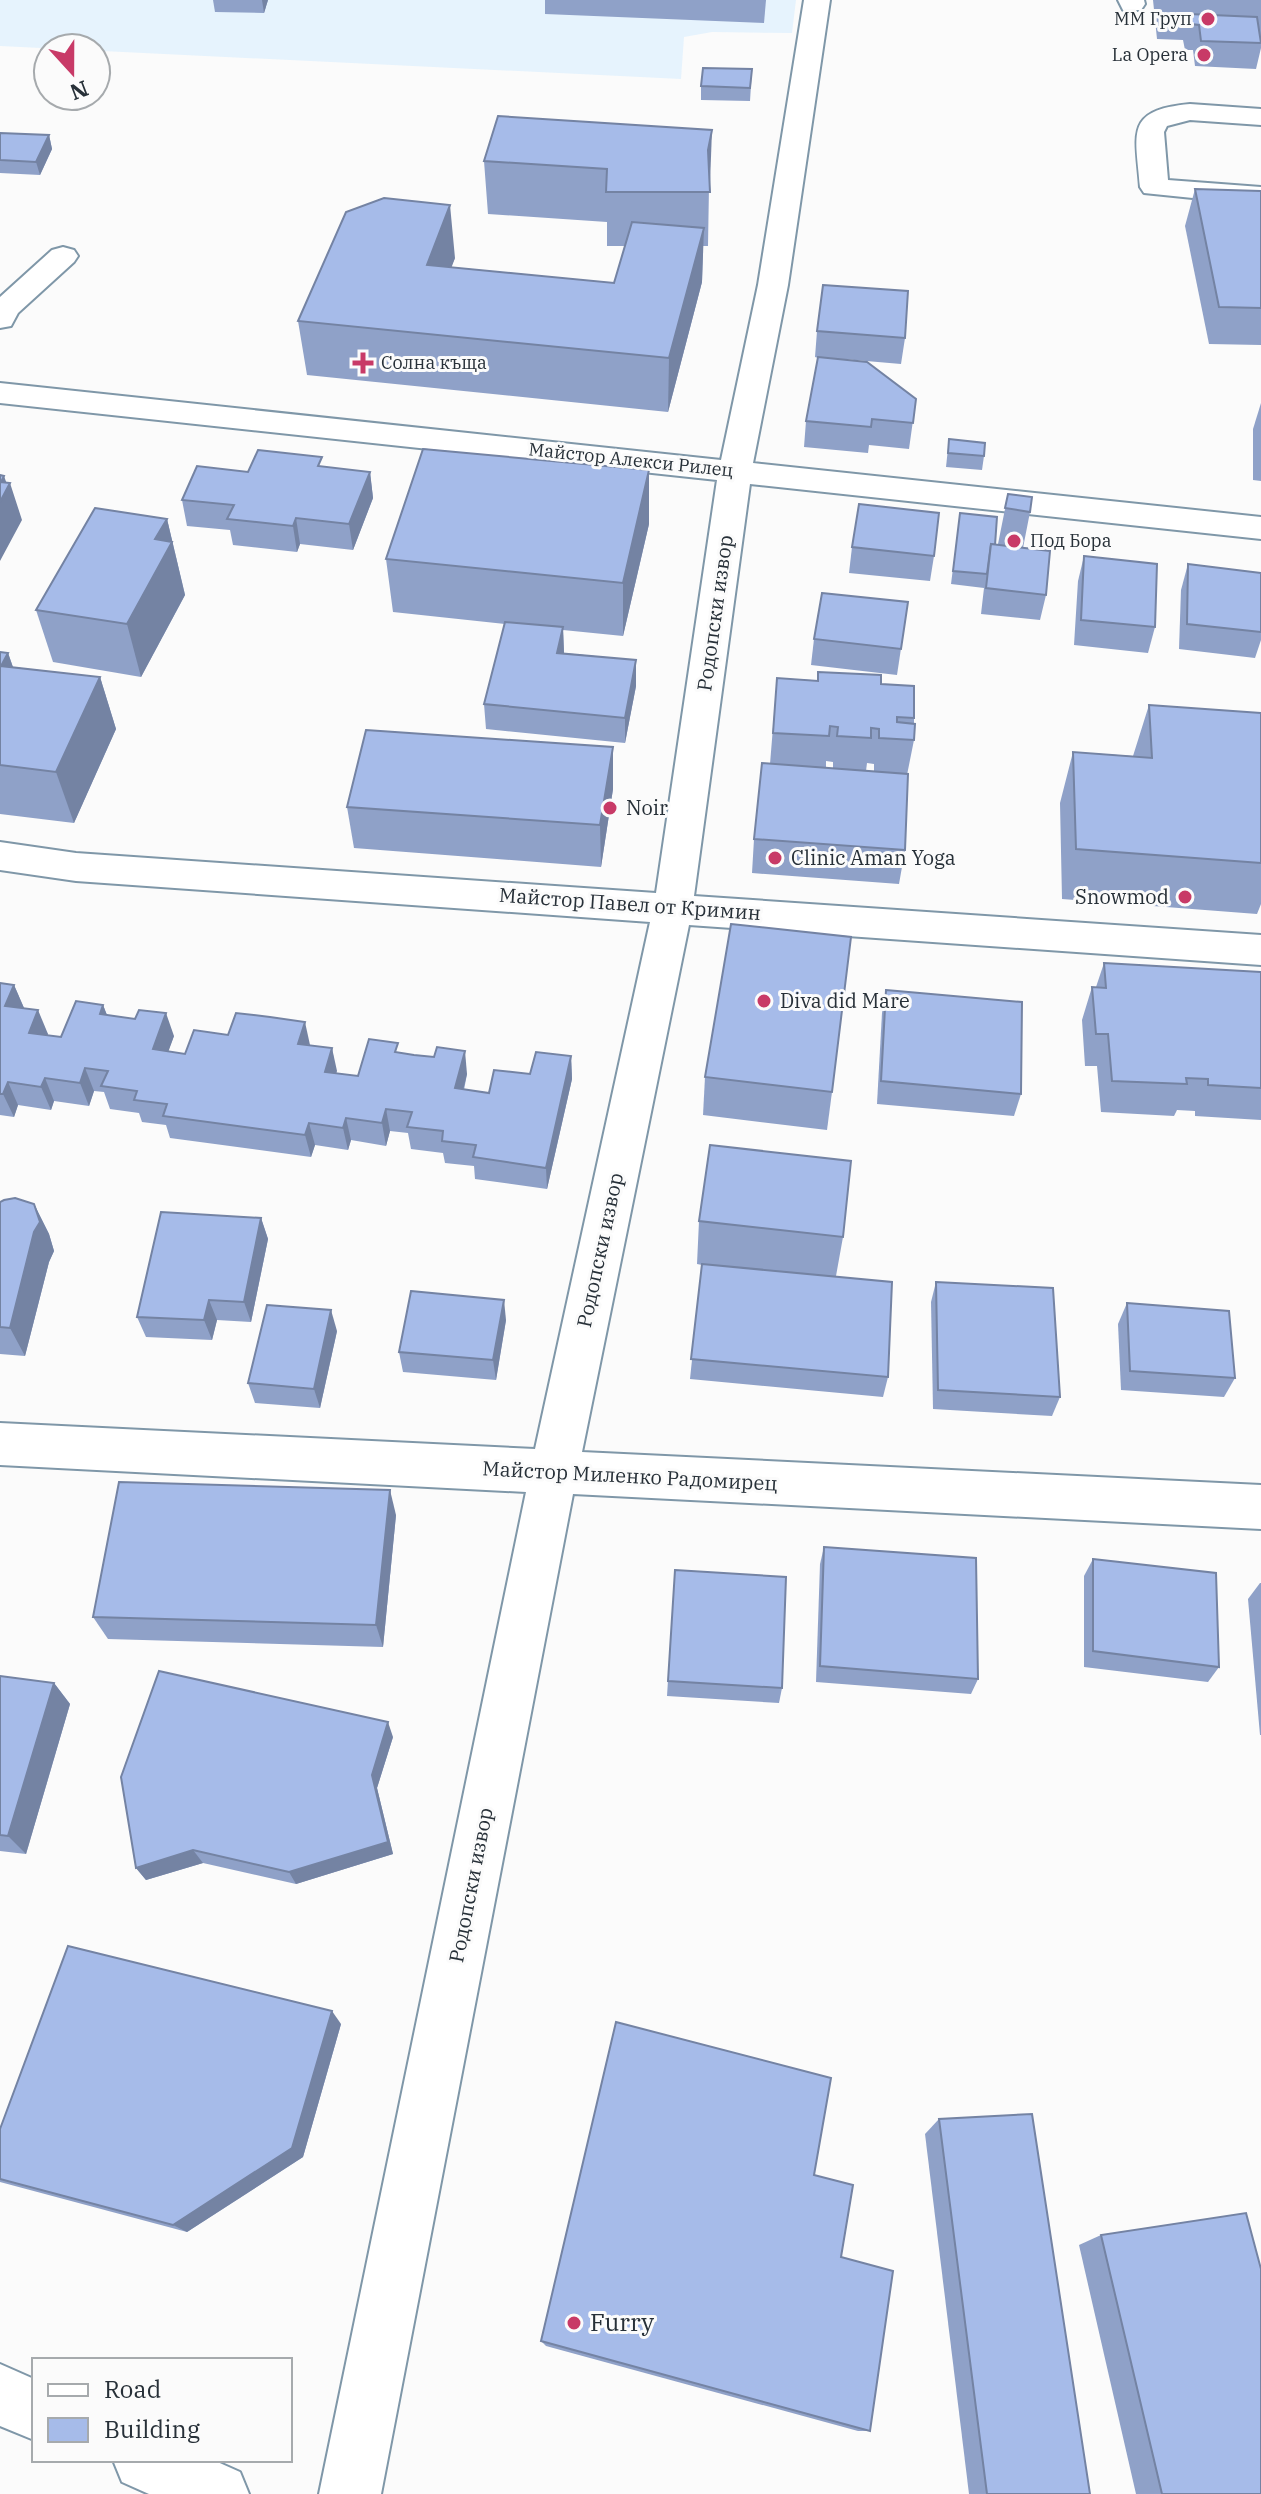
<svg xmlns="http://www.w3.org/2000/svg" width="1261" height="2494" font-family="'IBM Plex Serif',serif">
<style>
.built{fill:#e6f3fd}
.lines{fill:none;stroke-linecap:round;stroke-linejoin:round}
.minor-casing{stroke:#7f97a8;stroke-width:4}
.minor{fill:#fff;fill-rule:evenodd}
.wall{fill:#8fa1c8;fill-rule:evenodd}
.shaded-wall{fill:#7483a3}
.building{fill:#a6bbe9;stroke:#7483a3;stroke-width:2}
.poi-dot{fill:#c83a67;stroke:#fbfbfb;stroke-width:3}
.labels{text-anchor:middle;stroke-width:6;stroke-linejoin:round;paint-order:stroke}
.far-poi-label{font-size:18px;fill:#273038;stroke:#fbfbfb;text-anchor:end}
.far-street-label{font-size:18px;fill:#273038;stroke:#fbfbfb}
.street-label{font-size:20px;fill:#273038;stroke:#fbfbfb}
.poi-label{font-size:20px;fill:#273038;stroke:#fbfbfb;text-anchor:start}
.near-poi-label{font-size:24px;fill:#273038;stroke:#fbfbfb;text-anchor:start}
</style>
<rect width="100%" height="100%" fill="#fbfbfb"/>
<!-- built -->
<path class="built" d="M0,0H796L792,33L712,32L684,37L681,79L0,46Z"/>
<g class="lines">
<!-- minor casing -->
<g class="minor-casing">
<g id="minor">
<path d="M804,0H830L788,285L753,463L1261,517V539L750,484L694,896L1261,935V965L689,925L582,1452L1261,1485V1529L573,1494L381,2494H319L526,1492L0,1465V1423L535,1449L650,922L76,881L0,870V842L76,853L656,893L717,480L0,403V383L721,460L758,285Z"/>
<path d="M1118,0H1144L1145,4L1141,10H1123Z"/>
<path d="M1190,104L1261,109V125L1190,120L1167,126L1164,132L1168,180L1261,187V205L1144,193L1140,187C1136,133 1124,110 1190,104Z"/>
<path d="M63,247L74,250L78,256L74,262L18,313L11,326L0,328V297L52,250Z"/>
<path d="M0,2364L34,2379V2440L0,2426Z"/>
<path d="M113,2460H213L240,2472L249,2494H149L122,2482Z"/>
</g>
</g>
<!-- minor -->
<use href="#minor" class="minor"/>
</g>
<!-- wall -->
<g class="wall">
<path d="M213,0H268L264,13L215,12Z"/>
<path d="M545,0H766L764,23L545,14Z"/>
<path d="M1153,0H1261V48L1256,69L1195,66L1193,50H1185L1183,40L1157,39Z"/>
<path d="M752,69L750,101L701,100V86Z"/>
<path d="M498,116L709,186L708,246H703L702,282L668,412L307,375L298,321L455,258L451,267L614,283L625,246H607V222L488,214L484,161Z"/>
<path d="M0,133L49,135L52,149L40,175L0,173Z"/>
<path d="M1195,189L1261,191V345L1209,344L1185,226Z"/>
<path d="M817,331L905,338L901,364L843,359L916,399L909,449L869,445L868,453L804,447L806,421L818,358L815,357Z"/>
<path d="M1261,403V481L1253,480V429Z"/>
<path d="M949,439L984,456L982,470L946,467Z"/>
<path d="M323,467L370,472L373,498L353,550L300,544L297,552L233,545L230,530L187,526L182,500L248,472Z"/>
<path d="M1008,494L1030,512L1023,548L1046,595L1040,620L981,614L984,588L951,584L960,513L995,545L998,544Z"/>
<path d="M167,519L185,595L141,677L53,662L36,610Z"/>
<path d="M649,524L623,636L563,630L564,653L636,660V686L625,743L486,729L484,704L505,624L393,612L386,559Z"/>
<path d="M852,547L934,556L930,581L849,573Z"/>
<path d="M1084,556L1155,627L1148,653L1074,645L1078,581Z"/>
<path d="M1188,564L1261,573V640L1255,658L1179,649L1181,590Z"/>
<path d="M908,602L897,675L811,665L814,639Z"/>
<path d="M0,652L8,653L13,667L100,677L116,729L74,823L0,814Z"/>
<path d="M777,678L881,684L914,718V740L907,775L905,850L899,884L752,873L754,839L770,764ZM826,761L833,762V769L826,768ZM867,763L874,764V771H866Z"/>
<path d="M1149,705L1261,713V904L1257,914L1062,899L1060,803L1073,752L1133,756Z"/>
<path d="M613,789L601,867L354,848L347,807Z"/>
<path d="M1104,963L1261,972V1120L1195,1116V1111L1177,1110L1174,1116L1101,1112L1097,1066H1085L1082,1020L1092,987H1096Z"/>
<path d="M0,983L14,985L24,1008L48,1034L47,1035L61,1037L103,1005L107,1015L174,1036L168,1051L185,1054L310,1046L332,1048L336,1073L358,1076L400,1053L467,1074L464,1090L489,1093L571,1056L572,1079L547,1189L475,1179L474,1166L445,1163L443,1153L411,1149L408,1133L390,1131L386,1146L351,1140L348,1150L315,1145L311,1157L170,1138L166,1125L142,1122L139,1113L110,1109L104,1092L94,1091L89,1106L54,1101L51,1110L18,1105L14,1117L0,1115Z"/>
<path d="M886,990L1021,1094L1014,1116L877,1104L882,1013Z"/>
<path d="M705,1077L832,1092L827,1130L703,1115Z"/>
<path d="M0,1202L34,1204L49,1234L54,1251L49,1262L25,1356L0,1354Z"/>
<path d="M261,1218L268,1239L251,1322L217,1320L212,1340L146,1337L137,1317Z"/>
<path d="M699,1221L843,1237L836,1276L888,1377L883,1397L690,1379L702,1265L697,1264Z"/>
<path d="M936,1282L1060,1397L1052,1416L933,1409L931,1302Z"/>
<path d="M1127,1303L1235,1378L1224,1397L1121,1390L1118,1324Z"/>
<path d="M506,1320L496,1380L403,1372L399,1352Z"/>
<path d="M337,1331L320,1408L255,1403L248,1383Z"/>
<path d="M396,1515L383,1647L108,1639L93,1617Z"/>
<path d="M824,1547L978,1679L971,1694L816,1682L820,1564Z"/>
<path d="M1093,1559L1219,1667L1208,1682L1084,1667V1576Z"/>
<path d="M675,1570L782,1688L779,1703L667,1696Z"/>
<path d="M1260,1583H1261V1735H1260L1248,1599Z"/>
<path d="M0,1676L54,1683L70,1704L26,1854L0,1851Z"/>
<path d="M393,1737L377,1788L393,1854L296,1884L203,1863L146,1880L136,1868Z"/>
<path d="M341,2024L303,2157L187,2232L0,2182V2129Z"/>
<path d="M939,2119L1090,2494H969L925,2134Z"/>
<path d="M814,2175L870,2431H858L546,2346L541,2341Z"/>
<path d="M1101,2235L1261,2494H1136L1079,2245Z"/>
</g>
<!-- shaded-wall -->
<g class="shaded-wall">
<path d="M262,0H268L264,13Z"/>
<path d="M712,130L710,184L708,150Z"/>
<path d="M49,135L52,149L40,175L36,162Z"/>
<path d="M450,205L455,258L432,319L427,265Z"/>
<path d="M704,228L702,282L668,412L669,358Z"/>
<path d="M649,470V524L623,636V583Z"/>
<path d="M370,472L373,498L353,550L349,524Z"/>
<path d="M4,476L8,487L10,483L22,520L0,561V502L1,482Z"/>
<path d="M296,518L300,544L297,552L293,526Z"/>
<path d="M167,519L185,595L141,677L127,624L155,539Z"/>
<path d="M563,627L564,653L558,678L557,653Z"/>
<path d="M8,653L26,705L1,666Z"/>
<path d="M636,660V686L625,743V718Z"/>
<path d="M100,677L116,729L74,823L56,772Z"/>
<path d="M613,747V789L601,867L600,825Z"/>
<path d="M14,985L24,1008L5,1006Z"/>
<path d="M103,1005L112,1028L100,1014Z"/>
<path d="M38,1010L48,1034L39,1056L29,1033Z"/>
<path d="M166,1013L174,1036L161,1072L153,1049Z"/>
<path d="M305,1022L310,1045L298,1044Z"/>
<path d="M332,1048L337,1071L330,1094L325,1072Z"/>
<path d="M465,1051L467,1074L458,1111L455,1088Z"/>
<path d="M571,1056L572,1079L547,1189L546,1168Z"/>
<path d="M85,1068L94,1091L89,1106L80,1083Z"/>
<path d="M45,1078L54,1101L51,1110L41,1087Z"/>
<path d="M8,1082L18,1105L14,1117L3,1094Z"/>
<path d="M386,1109L390,1131L386,1146L382,1123Z"/>
<path d="M346,1118L351,1140L348,1150L343,1128Z"/>
<path d="M309,1123L315,1145L311,1157L305,1135Z"/>
<path d="M34,1204L49,1234L54,1251L49,1262L25,1356L10,1328Z"/>
<path d="M261,1218L268,1239L251,1322L244,1302Z"/>
<path d="M209,1300L217,1320L212,1340L204,1320Z"/>
<path d="M504,1300L506,1320L496,1380L493,1360Z"/>
<path d="M331,1310L337,1331L320,1408L314,1389Z"/>
<path d="M390,1490L396,1515L383,1647L376,1625Z"/>
<path d="M54,1683L70,1704L26,1854L8,1836Z"/>
<path d="M388,1722L393,1737L377,1788L393,1854L296,1884L289,1872L372,1775Z"/>
<path d="M193,1850L203,1863L146,1880L136,1868Z"/>
<path d="M332,2011L341,2024L303,2157L187,2232L173,2225Z"/>
</g>
<!-- building -->
<g class="building">
<path d="M1189,14L1257,17L1261,43L1201,41L1199,25L1191,24Z"/>
<path d="M703,68L752,69L750,88L701,86Z"/>
<path d="M498,116L712,130L708,150L710,192H606L607,169L484,161Z"/>
<path d="M0,133L49,135L36,162L0,160Z"/>
<path d="M1195,189L1261,191V308L1219,307Z"/>
<path d="M384,198L450,205L427,265L614,283L632,222L704,228L669,358L298,321L346,212Z"/>
<path d="M823,285L908,291L905,338L817,331Z"/>
<path d="M818,357L867,362L916,399L913,423L872,419L871,427L806,421Z"/>
<path d="M949,439L985,443L984,456L948,453Z"/>
<path d="M423,449L649,470L623,583L386,559Z"/>
<path d="M258,450L322,457L318,466L370,472L349,524L296,518L293,526L227,519L234,505L182,500L197,466L248,472Z"/>
<path d="M0,475L4,476L1,482L10,483L0,502Z"/>
<path d="M1008,494L1032,497L1030,512L1005,508Z"/>
<path d="M859,504L939,513L934,556L852,547Z"/>
<path d="M95,508L167,519L155,539L172,542L127,624L36,610Z"/>
<path d="M960,513L997,517L995,545L991,544L987,574L953,571Z"/>
<path d="M991,544L1050,551L1046,595L986,588Z"/>
<path d="M1084,556L1157,564L1155,627L1081,620Z"/>
<path d="M1188,564L1261,573V632L1187,624Z"/>
<path d="M822,593L908,602L901,649L814,639Z"/>
<path d="M505,622L563,627L557,653L636,660L625,718L484,704Z"/>
<path d="M0,652L8,653L1,666L100,677L56,772L0,765Z"/>
<path d="M818,672L881,675V684L914,686V718L897,717V722L915,724L914,740L879,738V729L871,728V738L837,736L838,727L830,726L829,736L773,733L777,678L818,681Z"/>
<path d="M1149,705L1261,713V863L1076,849L1073,752L1152,758Z"/>
<path d="M366,730L613,747L600,825L347,807Z"/>
<path d="M762,763L908,774L905,850L754,839Z"/>
<path d="M731,924L851,937L832,1092L705,1077Z"/>
<path d="M1104,963L1261,972V1088L1208,1085V1079L1186,1078L1187,1084L1112,1081L1108,1034H1096L1092,987L1106,988Z"/>
<path d="M0,983L14,985L5,1006L38,1010L29,1033L61,1037L76,1001L103,1005L100,1014L135,1019L139,1010L166,1013L153,1049L185,1054L194,1030L228,1035L236,1013L270,1017L305,1022L298,1044L332,1048L325,1072L358,1076L369,1039L398,1043L395,1052L414,1055L434,1057L437,1047L465,1051L455,1088L489,1093L494,1070L530,1074L536,1052L571,1056L546,1168L473,1157L476,1145L442,1141L443,1131L407,1127L412,1112L386,1109L382,1123L346,1118L343,1128L309,1123L305,1135L163,1116L167,1104L134,1100L137,1091L101,1086L108,1071L85,1068L80,1083L45,1078L41,1087L8,1082L3,1094H0Z"/>
<path d="M886,990L1022,1002L1021,1094L881,1081Z"/>
<path d="M710,1145L851,1161L843,1237L699,1221Z"/>
<path d="M15,1198L34,1204L40,1222L34,1232L10,1328L0,1327V1202L4,1200Z"/>
<path d="M161,1212L261,1218L244,1302L209,1300L204,1320L137,1317Z"/>
<path d="M702,1264L892,1282L888,1377L691,1359Z"/>
<path d="M936,1282L1053,1288L1060,1397L938,1390Z"/>
<path d="M411,1291L504,1300L493,1360L399,1352Z"/>
<path d="M1127,1303L1229,1311L1235,1378L1130,1371Z"/>
<path d="M267,1305L331,1310L314,1389L248,1383Z"/>
<path d="M119,1482L390,1490L376,1625L93,1617Z"/>
<path d="M824,1547L976,1558L978,1679L820,1666Z"/>
<path d="M1093,1559L1216,1573L1219,1667L1093,1651Z"/>
<path d="M675,1570L786,1577L782,1688L668,1681Z"/>
<path d="M159,1671L388,1722L372,1775L388,1842L289,1872L193,1850L136,1868L121,1777Z"/>
<path d="M0,1676L54,1683L8,1836L0,1835Z"/>
<path d="M68,1946L332,2011L292,2148L173,2225L0,2179V2129Z"/>
<path d="M616,2022L831,2078L814,2175L853,2185L841,2257L893,2271L870,2431L541,2341Z"/>
<path d="M1032,2114L1090,2494H987L939,2119Z"/>
<path d="M1246,2213L1261,2269V2494H1162L1101,2235Z"/>
</g>
<!-- markers -->
<g class="poi-dot">
<circle cx="1208" cy="19" r="8"/>
<circle cx="1204" cy="55" r="8"/>
<path d="M359 351h8v8h8v8h-8v8h-8v-8h-8v-8h8z"/>
<circle cx="1014" cy="541" r="8"/>
<circle cx="610" cy="808" r="8"/>
<circle cx="775" cy="858" r="8"/>
<circle cx="1185" cy="897" r="8"/>
<circle cx="764" cy="1001" r="8"/>
<circle cx="574" cy="2323" r="8"/>
</g>
<g class="labels">
<!-- far-poi labels -->
<g class="far-poi-label">
<text x="1192" y="25">ММ Груп</text>
<text x="1188" y="61">La Opera</text>
<text x="381" y="369" text-anchor="start">Солна къща</text>
<text x="1030" y="547" text-anchor="start">Под Бора</text>
</g>
<!-- far-street labels -->
<g class="far-street-label">
<text transform="translate(631 460) rotate(6)" y="6">Майстор Алекси Рилец</text>
</g>
<!-- street labels -->
<g class="street-label">
<text transform="translate(715 613) rotate(-82)" y="7">Родопски извор</text>
<text transform="translate(630 904) rotate(4)" y="7">Майстор Павел от Кримин</text>
<text transform="translate(600 1250) rotate(-78)" y="7">Родопски извор</text>
<text transform="translate(630 1476) rotate(3)" y="7">Майстор Миленко Радомирец</text>
<text transform="translate(471 1885) rotate(-79)" y="7">Родопски извор</text>
</g>
<!-- poi labels -->
<g class="poi-label">
<text x="626" y="815">Noir</text>
<text x="791" y="865">Clinic Aman Yoga</text>
<text x="1169" y="904" text-anchor="end">Snowmod</text>
<text x="780" y="1008">Diva did Mare</text>
</g>
<!-- near-poi labels -->
<g class="near-poi-label">
<text x="590" y="2331">Furry</text>
</g>
</g>
<!-- legend -->
<rect x="32" y="2358" width="260" height="104" fill="#fbfbfb" stroke="#a6aaad" stroke-width="2"/>
<rect x="48" y="2384" width="40" height="12" fill="#ffffff" stroke="#a6aaad" stroke-width="2"/>
<text x="104" y="2398" font-size="24" fill="#273038">Road</text>
<rect x="48" y="2418" width="40" height="24" fill="#a6bbe9" stroke="#a6aaad" stroke-width="2"/>
<text x="104" y="2438" font-size="24" fill="#273038">Building</text>
<!-- north arrow -->
<g transform="translate(72 72) rotate(159)"><circle r="38" fill="#fbfbfb" stroke="#a6aaad" stroke-width="2"/>
<path d="M0-6L14 30L0 20L-14 30Z" fill="#c83a67"/>
<text y="-12" font-size="22" font-weight="bold" text-anchor="middle" fill="#273038">N</text>
</g>
</svg>
